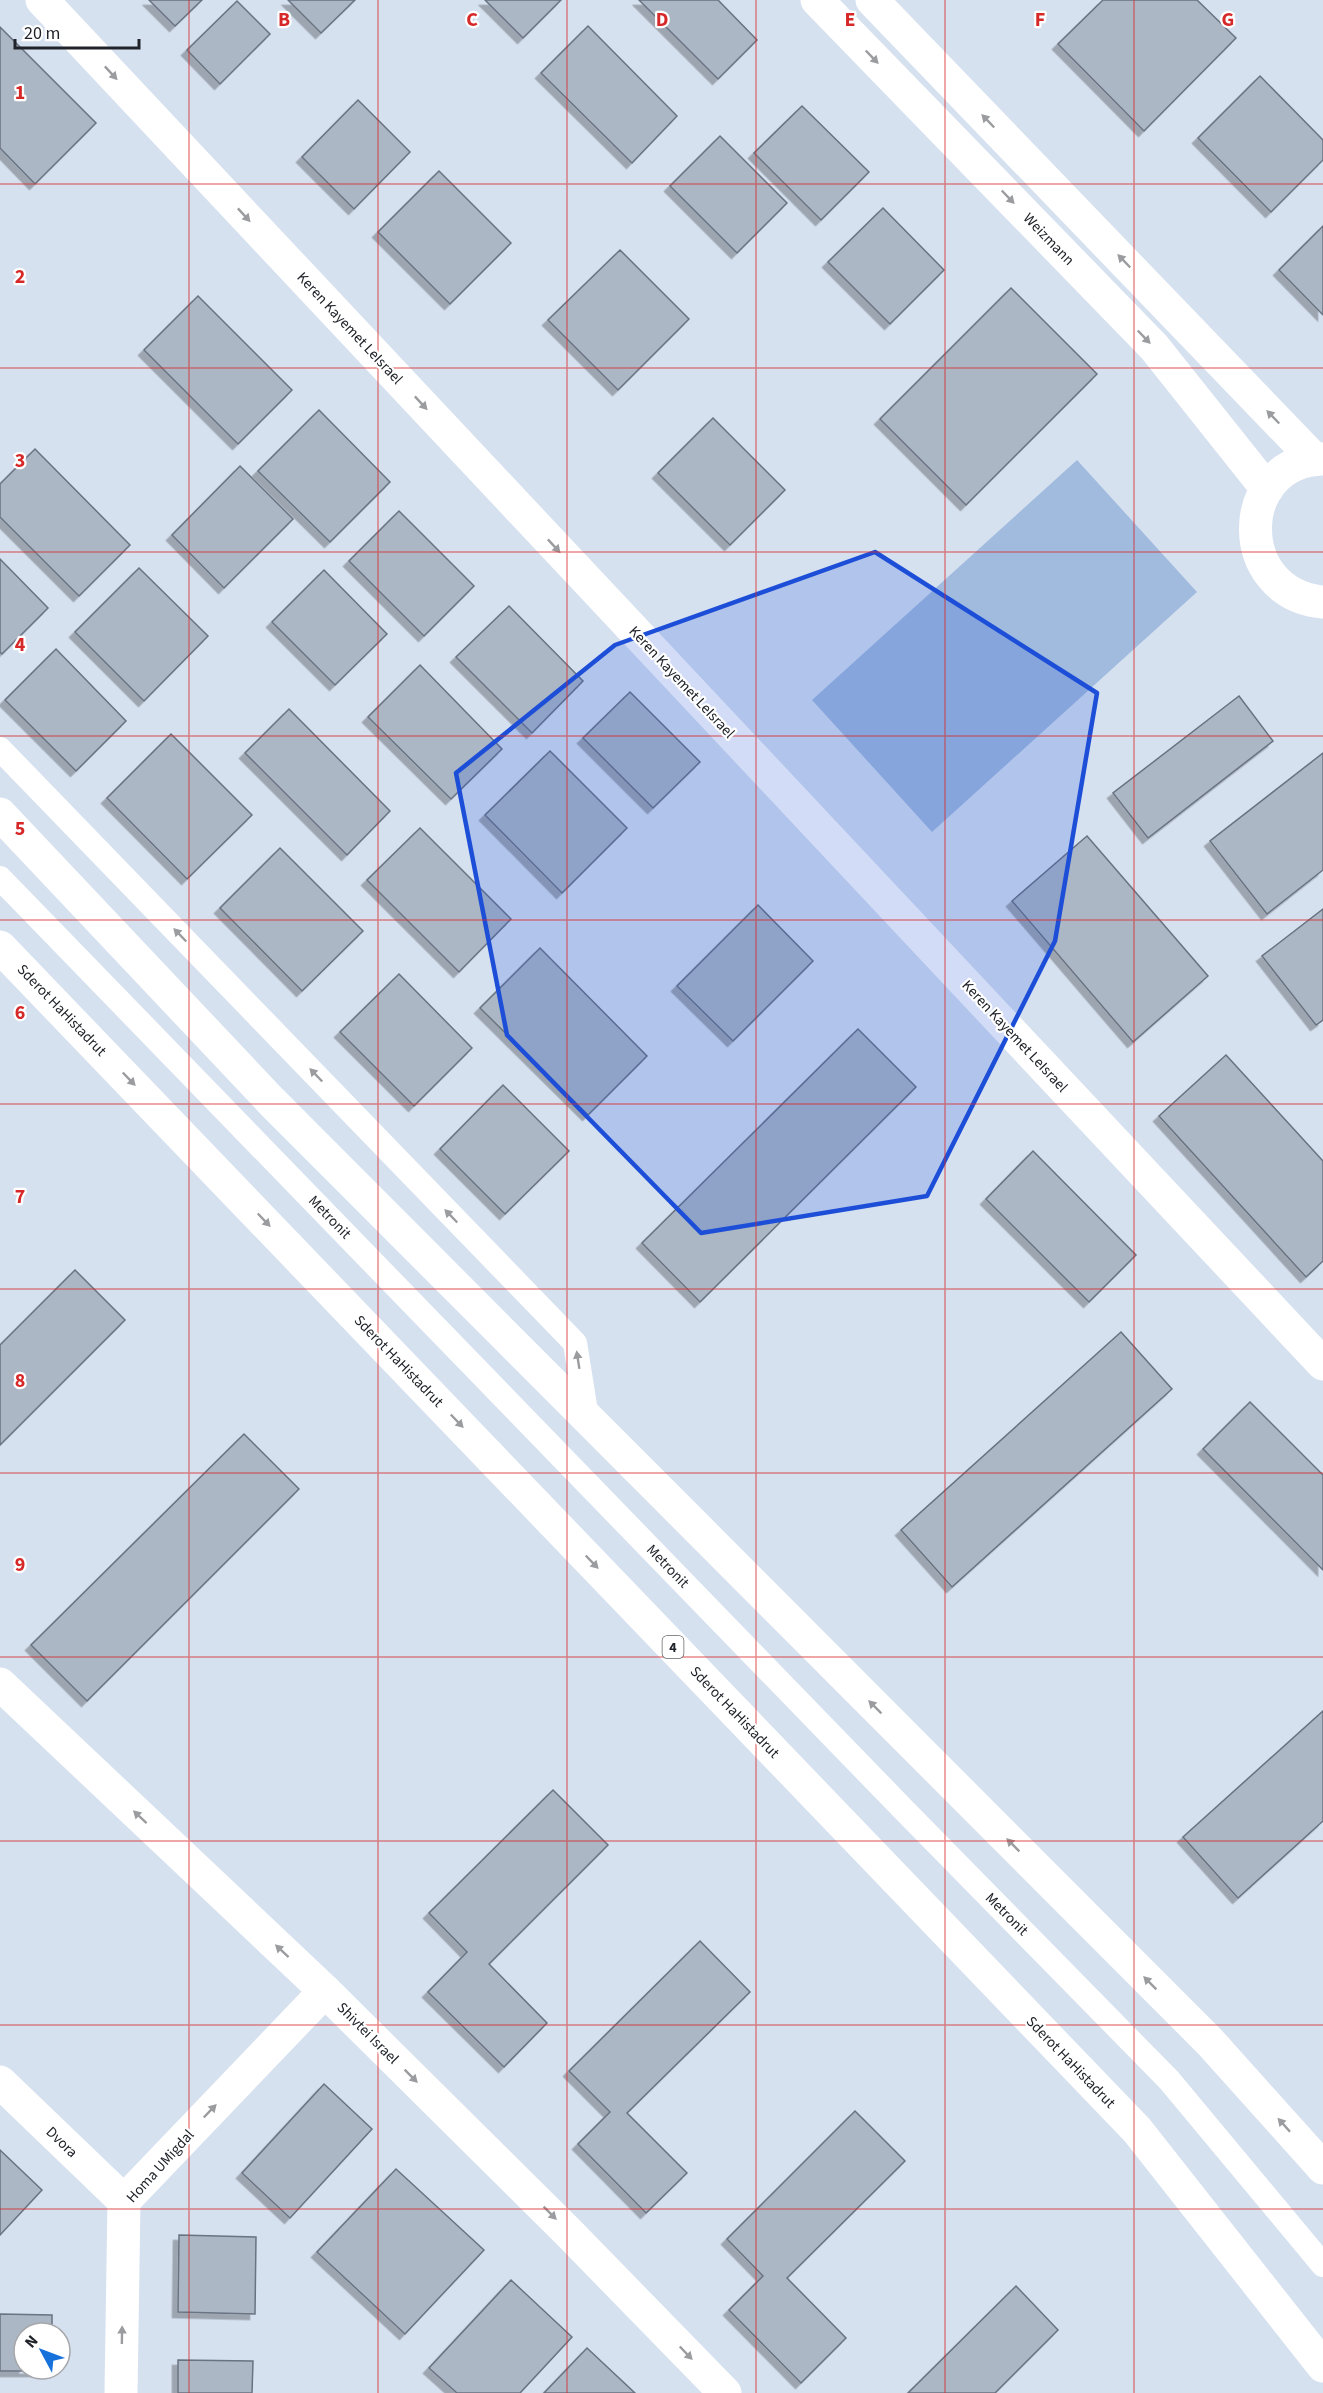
<svg xmlns="http://www.w3.org/2000/svg" width="1323" height="2393" font-family="'Source Sans 3',sans-serif">
<style>
.green{fill:#a1bbde}
.building{fill:#acb7c5;stroke:#697381;stroke-width:1.5;filter:url(#shadow)}
.lines{fill:none;stroke-linecap:round;stroke-linejoin:round}
.service{stroke:#fff;stroke-width:24}
.minor{stroke:#fff;stroke-width:33}
.tertiary{stroke:#fff;stroke-width:33}
.trunk{stroke:#fff;stroke-width:33}
.oneway{fill:#9b9c9f}
.marked{fill:#1d4ed8;fill-opacity:0.2;stroke:#1d4ed8;stroke-width:4.5;stroke-linejoin:round}
.grid{fill:none;stroke:#d62828;stroke-width:1.5;stroke-opacity:0.55}
.labels{text-anchor:middle;stroke-width:4.5;stroke-linejoin:round;paint-order:stroke}
.shield{fill:#fff;stroke:#63666a;stroke-width:1.5}
.shield-label{font-size:14px;font-weight:bold;fill:#20242a}
.street-label{font-size:15px;fill:#20242a;stroke:#fff}
.grid-label{font-size:20px;text-anchor:middle;font-weight:bold;fill:#d62828;stroke:#fff;stroke-width:4.5;stroke-linejoin:round;paint-order:stroke}
</style>
<defs>
<filter id="shadow"><feDropShadow dx="-5.5" dy="5.5" stdDeviation="0" flood-color="#0004"/></filter>
</defs>
<rect width="100%" height="100%" fill="#d6e1f0"/>
<!-- green -->
<path class="green" d="M1077,460L1197,592L932,832L812,700Z"/>
<!-- building -->
<g class="building">
<path d="M149,0H202L175,26Z"/>
<path d="M288,0H355L321,33Z"/>
<path d="M485,0H561L523,38Z"/>
<path d="M639,0H718L757,40L718,79Z"/>
<path d="M1103,0H1197L1236,38L1144,131L1058,44Z"/>
<path d="M237,1L270,34L220,84L187,50Z"/>
<path d="M588,26L677,116L632,163L541,73Z"/>
<path d="M0,27L96,123L35,184L0,148Z"/>
<path d="M1260,76L1323,140V160L1271,212L1198,138Z"/>
<path d="M358,100L410,152L354,209L302,157Z"/>
<path d="M802,106L869,172L821,220L754,153Z"/>
<path d="M720,136L787,203L737,253L670,186Z"/>
<path d="M439,171L511,243L450,304L378,232Z"/>
<path d="M883,208L944,270L890,324L828,262Z"/>
<path d="M1323,226V315L1279,270Z"/>
<path d="M620,250L689,319L618,390L548,320Z"/>
<path d="M1011,288L1097,374L966,505L880,419Z"/>
<path d="M198,296L292,390L238,444L144,350Z"/>
<path d="M319,410L390,482L330,542L258,471Z"/>
<path d="M713,418L785,490L730,545L658,473Z"/>
<path d="M35,449L130,545L79,596L0,517V484Z"/>
<path d="M240,466L293,519L224,588L172,535Z"/>
<path d="M399,511L474,586L424,636L349,561Z"/>
<path d="M0,559L48,608L2,654L0,652Z"/>
<path d="M139,568L208,636L144,701L75,632Z"/>
<path d="M324,570L387,634L335,685L272,622Z"/>
<path d="M509,606L583,681L532,733L456,657Z"/>
<path d="M56,649L126,721L76,771L5,700Z"/>
<path d="M420,665L502,749L451,799L368,717Z"/>
<path d="M630,692L700,762L653,808L583,738Z"/>
<path d="M1239,696L1273,741L1148,838L1113,793Z"/>
<path d="M289,709L390,811L347,855L245,753Z"/>
<path d="M171,734L252,815L187,879L107,798Z"/>
<path d="M550,751L627,828L562,893L485,815Z"/>
<path d="M1323,753V870L1267,914L1210,841Z"/>
<path d="M420,828L511,919L459,972L367,880Z"/>
<path d="M1087,836L1208,976L1133,1042L1012,901Z"/>
<path d="M280,848L363,931L302,991L220,908Z"/>
<path d="M758,905L813,961L733,1041L677,986Z"/>
<path d="M1323,909V1020L1316,1025L1262,956Z"/>
<path d="M540,948L647,1056L588,1115L480,1008Z"/>
<path d="M399,974L472,1048L414,1106L340,1032Z"/>
<path d="M858,1029L916,1087L700,1302L642,1243Z"/>
<path d="M1226,1055L1323,1161V1261L1306,1277L1159,1116Z"/>
<path d="M503,1085L569,1151L505,1214L440,1149Z"/>
<path d="M1033,1151L1136,1255L1089,1302L986,1199Z"/>
<path d="M75,1270L125,1320L0,1445V1345Z"/>
<path d="M1121,1332L1172,1389L952,1587L901,1530Z"/>
<path d="M1250,1402L1323,1475V1570L1203,1449Z"/>
<path d="M244,1434L299,1489L87,1701L31,1645Z"/>
<path d="M1323,1711V1821L1238,1898L1183,1837Z"/>
<path d="M553,1790L608,1845L489,1964L547,2023L504,2067L428,1992L467,1952L429,1913Z"/>
<path d="M700,1941L750,1992L627,2113L687,2173L646,2213L578,2144L610,2112L569,2071Z"/>
<path d="M324,2084L372,2129L290,2218L242,2173Z"/>
<path d="M855,2111L905,2161L787,2278L846,2338L801,2383L729,2310L763,2276L727,2239Z"/>
<path d="M0,2150L42,2190L0,2235Z"/>
<path d="M396,2169L484,2250L405,2334L317,2252Z"/>
<path d="M179,2235L256,2237L255,2314L178,2312Z"/>
<path d="M511,2280L572,2337L520,2393H457L429,2368Z"/>
<path d="M1016,2286L1058,2330L995,2393H908Z"/>
<path d="M0,2314L52,2315V2333H24V2369H51V2371H0Z"/>
<path d="M587,2348L635,2393H544Z"/>
<path d="M178,2360L253,2361L252,2393H178Z"/>
</g>
<g class="lines">
<!-- service -->
<g class="service">
<path d="M0,749L575,1343L587,1418"/>
<path d="M0,878L903,1809L1169,2080L1323,2265"/>
</g>
<!-- minor -->
<g class="minor">
<path d="M42,0L1323,1364"/>
<path d="M0,1684L325,1991L568,2232L725,2393"/>
<path d="M0,2082L124,2201"/>
<path d="M121,2393L124,2201L325,1991"/>
</g>
<!-- tertiary -->
<g class="tertiary">
<path d="M817,0L1154,347L1267,489"/>
<path d="M872,0L1314,459"/>
<path d="M1323,459C1234,461 1232,594 1323,602"/>
</g>
<!-- trunk -->
<g class="trunk">
<path d="M0,814L272,1102L1210,2042L1323,2168"/>
<path d="M0,947L1137,2130L1323,2366"/>
</g>
</g>
<!-- one-way arrows -->
<defs><path id="oneway-solid" d="M-6-.8H1V-3.2L6.5 0L1 3.2V.8H-6Z" transform="scale(1.5)"/></defs>
<g class="oneway">
<use href="#oneway-solid" transform="translate(872 57) rotate(46)"/>
<use href="#oneway-solid" transform="translate(111 73) rotate(47)"/>
<use href="#oneway-solid" transform="translate(988 121) rotate(-134)"/>
<use href="#oneway-solid" transform="translate(1008 197) rotate(46)"/>
<use href="#oneway-solid" transform="translate(244 215) rotate(47)"/>
<use href="#oneway-solid" transform="translate(1124 261) rotate(-134)"/>
<use href="#oneway-solid" transform="translate(1144 337) rotate(46)"/>
<use href="#oneway-solid" transform="translate(421 403) rotate(47)"/>
<use href="#oneway-solid" transform="translate(1273 417) rotate(-134)"/>
<use href="#oneway-solid" transform="translate(554 546) rotate(47)"/>
<use href="#oneway-solid" transform="translate(180 935) rotate(-134)"/>
<use href="#oneway-solid" transform="translate(316 1075) rotate(-134)"/>
<use href="#oneway-solid" transform="translate(129 1079) rotate(46)"/>
<use href="#oneway-solid" transform="translate(451 1216) rotate(-134)"/>
<use href="#oneway-solid" transform="translate(264 1220) rotate(46)"/>
<use href="#oneway-solid" transform="translate(578 1360) rotate(-99)"/>
<use href="#oneway-solid" transform="translate(457 1421) rotate(46)"/>
<use href="#oneway-solid" transform="translate(592 1562) rotate(46)"/>
<use href="#oneway-solid" transform="translate(875 1707) rotate(-135)"/>
<use href="#oneway-solid" transform="translate(140 1817) rotate(-137)"/>
<use href="#oneway-solid" transform="translate(1013 1845) rotate(-135)"/>
<use href="#oneway-solid" transform="translate(282 1951) rotate(-137)"/>
<use href="#oneway-solid" transform="translate(1150 1983) rotate(-135)"/>
<use href="#oneway-solid" transform="translate(411 2076) rotate(45)"/>
<use href="#oneway-solid" transform="translate(210 2111) rotate(-46)"/>
<use href="#oneway-solid" transform="translate(1284 2125) rotate(-132)"/>
<use href="#oneway-solid" transform="translate(550 2213) rotate(45)"/>
<use href="#oneway-solid" transform="translate(122 2335) rotate(-89)"/>
<use href="#oneway-solid" transform="translate(686 2353) rotate(46)"/>
</g>
<!-- marked area -->
<path class="marked" d="M875,552L1097,693L1055,941L927,1196L701,1233L507,1035L456,773L615,645Z"/>
<!-- grid -->
<path class="grid" d="M189,0V2393M378,0V2393M567,0V2393M756,0V2393M945,0V2393M1134,0V2393M0,184H1323M0,368H1323M0,552H1323M0,736H1323M0,920H1323M0,1104H1323M0,1289H1323M0,1473H1323M0,1657H1323M0,1841H1323M0,2025H1323M0,2209H1323"/>
<g class="labels">
<!-- shield labels -->
<rect class="shield" x="662.5" y="1636" width="21" height="22" rx="4.5"/>
<g class="shield-label">
<text x="673" y="1652">4</text>
</g>
<!-- street labels -->
<g class="street-label">
<text transform="translate(1049 239) rotate(46)" y="5">Weizmann</text>
<text transform="translate(350 328) rotate(47)" y="5">Keren Kayemet LeIsrael</text>
<text transform="translate(682 682) rotate(47)" y="5">Keren Kayemet LeIsrael</text>
<text transform="translate(62 1010) rotate(46)" y="5">Sderot HaHistadrut</text>
<text transform="translate(1015 1036) rotate(47)" y="5">Keren Kayemet LeIsrael</text>
<text transform="translate(330 1217) rotate(46)" y="5">Metronit</text>
<text transform="translate(399 1361) rotate(46)" y="5">Sderot HaHistadrut</text>
<text transform="translate(668 1566) rotate(46)" y="5">Metronit</text>
<text transform="translate(735 1712) rotate(46)" y="5">Sderot HaHistadrut</text>
<text transform="translate(1007 1914) rotate(45)" y="5">Metronit</text>
<text transform="translate(368 2033) rotate(45)" y="5">Shivtei Israel</text>
<text transform="translate(1071 2062) rotate(46)" y="5">Sderot HaHistadrut</text>
<text transform="translate(62 2142) rotate(44)" y="5">Dvora</text>
<text transform="translate(160 2166) rotate(-48)" y="5">Homa UMigdal</text>
</g>
</g>
<g class="grid-label">
<text x="284" y="26">B</text>
<text x="472" y="26">C</text>
<text x="662" y="26">D</text>
<text x="850" y="26">E</text>
<text x="1040" y="26">F</text>
<text x="1228" y="26">G</text>
<text x="20" y="99">1</text>
<text x="20" y="283">2</text>
<text x="20" y="467">3</text>
<text x="20" y="651">4</text>
<text x="20" y="835">5</text>
<text x="20" y="1019">6</text>
<text x="20" y="1203">7</text>
<text x="20" y="1387">8</text>
<text x="20" y="1571">9</text>
</g>
<!-- north arrow -->
<g transform="translate(42 2351) rotate(311)"><circle r="28" fill="#ffffff" stroke="#a6a7aa" stroke-width="1.5"/>
<path d="M0-4.5L10 22L0 15L-10 22Z" fill="#1771da"/>
<text y="-9" font-size="16" font-weight="bold" text-anchor="middle" fill="#20242a">N</text>
</g>
<!-- scale -->
<path d="M15 39v9h124v-9" fill="none" stroke="#20242a" stroke-width="3"/>
<text x="24" y="39" font-size="18" fill="#20242a" stroke="#ffffff" stroke-width="4.5" paint-order="stroke">20 m</text>
</svg>
